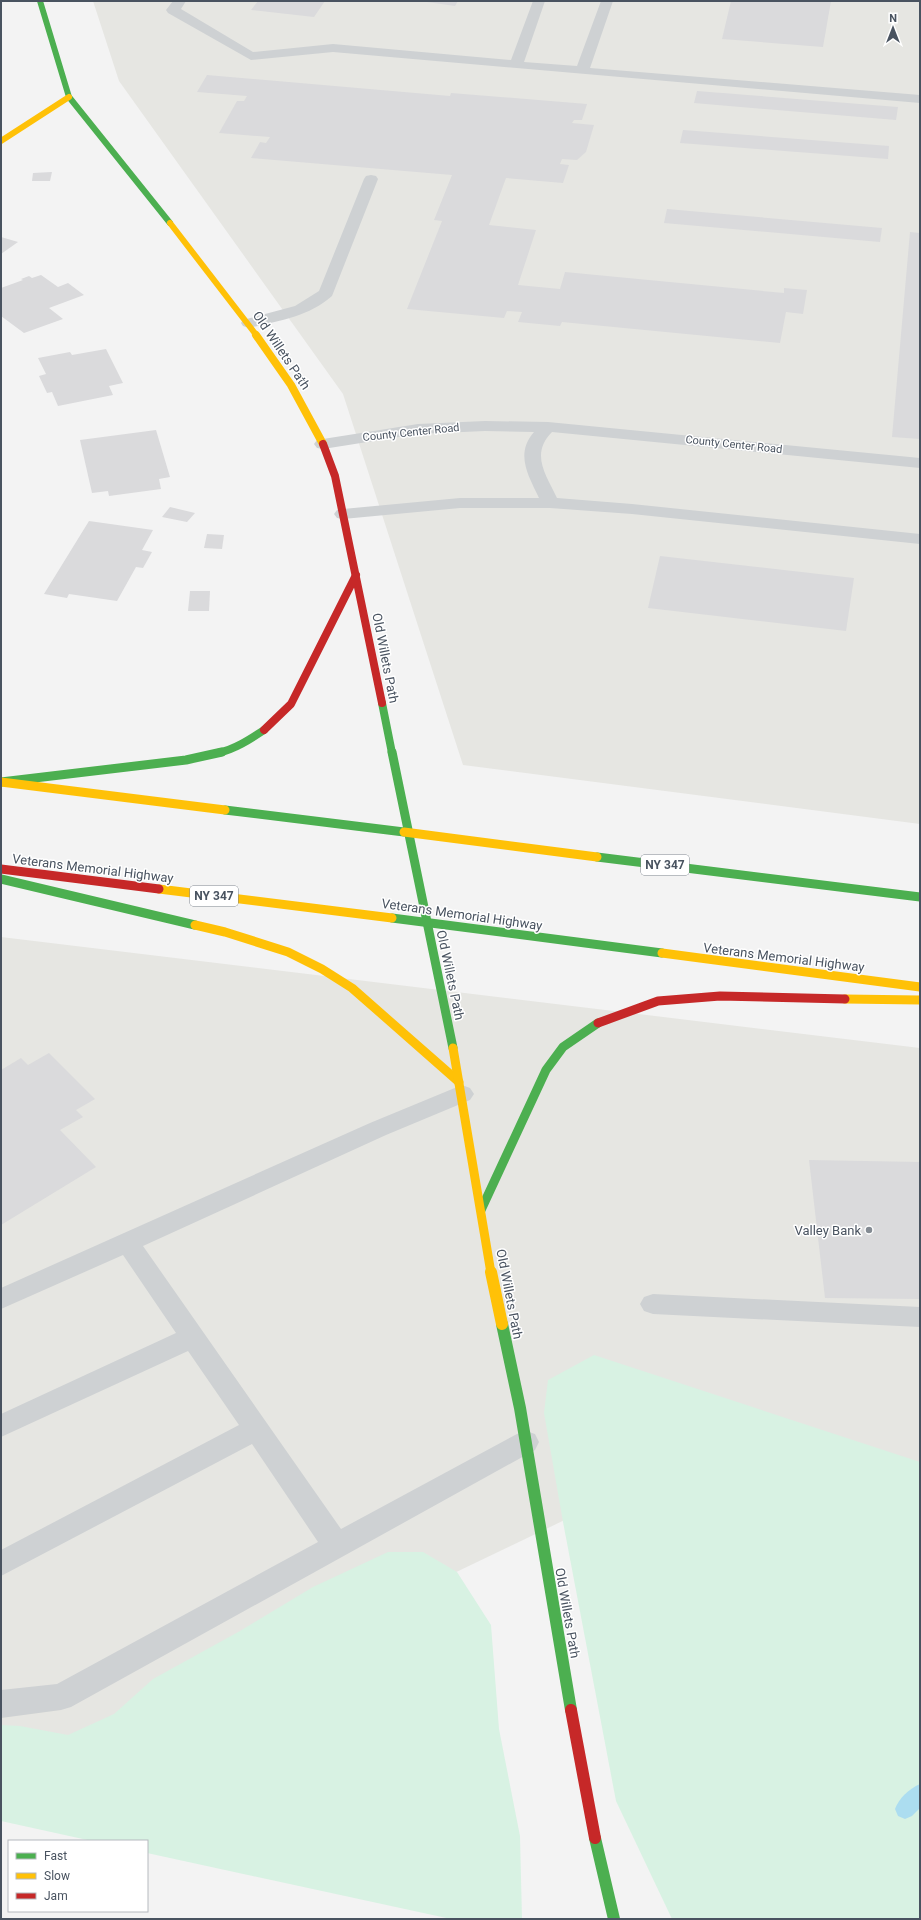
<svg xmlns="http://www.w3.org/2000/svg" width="921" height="1920" font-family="Roboto,sans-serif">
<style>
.commercial{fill:#e6e6e2}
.green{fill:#d8f2e3}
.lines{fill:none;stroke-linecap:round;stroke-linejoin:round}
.stream{fill:#acddf0;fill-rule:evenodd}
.building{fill:#dadadc}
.lane{fill:#ced1d3;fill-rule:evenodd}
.street{fill:#ced1d3;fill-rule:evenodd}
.fast-far3{stroke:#4caf50;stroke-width:6}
.fast-far2{stroke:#4caf50;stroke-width:8}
.fast-far1{stroke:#4caf50;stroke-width:9}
.fast{stroke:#4caf50;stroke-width:12}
.slow-far3{stroke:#ffc107;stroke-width:6}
.slow-far2{stroke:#ffc107;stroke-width:8}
.slow-far1{stroke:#ffc107;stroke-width:9}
.slow{stroke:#ffc107;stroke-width:12}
.jam-far2{stroke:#c62828;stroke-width:8}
.jam-far1{stroke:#c62828;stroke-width:9}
.jam{stroke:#c62828;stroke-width:12}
.poi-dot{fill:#848b93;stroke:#fff;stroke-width:1.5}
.labels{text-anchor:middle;stroke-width:3;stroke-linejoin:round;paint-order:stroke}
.far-street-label{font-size:11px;fill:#495360;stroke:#fff}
.shield{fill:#fff;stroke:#808790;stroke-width:1}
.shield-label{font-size:12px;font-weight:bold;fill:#495360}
.street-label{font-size:13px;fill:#495360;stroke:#fff}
.poi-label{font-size:13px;fill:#495360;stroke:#fff;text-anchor:end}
</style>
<rect width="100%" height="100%" fill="#f3f3f3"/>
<!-- commercial -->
<g class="commercial">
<path d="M93,1H920V824L463,765L343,394L119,81Z"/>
<path d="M1,937L920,1048V1519L648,1480L79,1753L1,1740Z"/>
</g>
<!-- green -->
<g class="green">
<path d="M594,1355L920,1462V1919H672L616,1801L563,1522L544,1413L548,1380Z"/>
<path d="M388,1552H423L457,1572L491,1625L499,1729L520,1836L522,1919H451L147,1853V1841H92L1,1821V1725L20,1726L68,1735L114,1714L153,1679L240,1631L313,1587Z"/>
</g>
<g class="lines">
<!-- stream -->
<path class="stream" d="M920,1784V1808L912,1816L905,1819L898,1816L895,1809C899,1798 909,1789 920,1784Z"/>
</g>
<!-- building -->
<g class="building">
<path d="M258,1H325L314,17L251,10Z"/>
<path d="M420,1H458L455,6Z"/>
<path d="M731,1H831L823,47L722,39Z"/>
<path d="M207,75L450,96L451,93L587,104L582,120H574L572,123L594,125L586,152L577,160L562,159L560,164L569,165L563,183L506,178L489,225L536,230L518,285L560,289L565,272L784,293V288L807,290L803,314L786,312L780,343L562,322L560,326L518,322L522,312L507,311L504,318L407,309L442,221L434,220L452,175L251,158L260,142L266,143L270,137L219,133L237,101H244L247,96L197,92Z"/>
<path d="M697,91L898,107L896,120L694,103Z"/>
<path d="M683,130L889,146L888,159L680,143Z"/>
<path d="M52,172L50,181H32L33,173Z"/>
<path d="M667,209L882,228L880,242L664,223Z"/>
<path d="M910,232L920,233V439L892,437Z"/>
<path d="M1,237L18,242L1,254Z"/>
<path d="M41,275L58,287L68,283L84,295L49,308L63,319L24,333L1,316V288L23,280L21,279L29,276L32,278Z"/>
<path d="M106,349L123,383L109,386L113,395L58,406L52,392L47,393L39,376L46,374L38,358L70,352L72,355Z"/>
<path d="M156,430L170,477L159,479L161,489L109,496L108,491L92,493L80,440Z"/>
<path d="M170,507L195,513L187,522L162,517Z"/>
<path d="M89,521L153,530L142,550L152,552L143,568L136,567L117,601L69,594L67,598L44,594Z"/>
<path d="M207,534L224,535L222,549L204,548Z"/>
<path d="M660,556L854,578L846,631L648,608Z"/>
<path d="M190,591H210L209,611H188Z"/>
<path d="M49,1053L95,1099L76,1110L83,1117L60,1130L96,1167L1,1225V1070L21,1058L28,1065Z"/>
<path d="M809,1160L920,1162V1299L825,1298Z"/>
</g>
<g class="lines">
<!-- lane -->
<g class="lane">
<path d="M173,1H186L181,9L253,52L333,44L511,60L533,1H545L524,62L577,66L601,1H613L590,68L920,95V103L333,52L251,60L168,13L166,10Z"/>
<path d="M371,175L376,176L378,179L332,296C308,317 278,321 249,328L243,326L241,323L243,320L295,306L319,291L364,179L366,176Z"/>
<path d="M462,1085L470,1088L474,1094L470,1100L386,1135L143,1246L341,1529L517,1434L526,1431L535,1434L539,1442L535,1450L71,1707L61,1710L1,1718V1690L57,1684L318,1542L252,1444L1,1576V1550L239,1425L188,1351L1,1437V1414L176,1333L123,1255L1,1309V1288L370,1123Z"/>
<path d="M653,1294L920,1307V1327L653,1314L644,1311L640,1304L644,1297Z"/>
</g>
<!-- street -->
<path class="street" d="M485,421L548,422L920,458V468L552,432C530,454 546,475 557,498L632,504L920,534V544L632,514L550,508H460L343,519L337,518L334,514L337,510L343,509L460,498H539C528,475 515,454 534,432L485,431L418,434L323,449L317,448L314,444L317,440L323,439L418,424Z"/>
<!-- fast-far3 -->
<path class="fast-far3" d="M40,1L69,97L170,223"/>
<!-- fast-far2 -->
<g class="fast-far2">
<path d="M382,703L392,753"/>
<path d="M218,753C235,749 249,740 264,730"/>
</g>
<!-- fast-far1 -->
<g class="fast-far1">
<path d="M392,752L453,1048"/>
<path d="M1,782L186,760L222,752"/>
<path d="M225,810L404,832"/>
<path d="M597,857L920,897"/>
<path d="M1,879L195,925"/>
<path d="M392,918L662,953"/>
<path d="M481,1210L546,1070L563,1047L598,1023"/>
</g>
<!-- fast -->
<g class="fast">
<path d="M502,1324L520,1408L571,1710"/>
<path d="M595,1838L614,1919"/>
</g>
<!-- slow-far3 -->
<g class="slow-far3">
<path d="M1,141L69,97"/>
<path d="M170,223L257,336"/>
</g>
<!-- slow-far2 -->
<path class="slow-far2" d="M256,335L291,385L323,444"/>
<!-- slow-far1 -->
<g class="slow-far1">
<path d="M1,782L225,810"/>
<path d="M404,832L597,857"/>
<path d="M159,889L392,918"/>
<path d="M195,925L225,932L288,952L322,969L352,988L459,1082"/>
<path d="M662,953L920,987"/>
<path d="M845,999L920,1000"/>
<path d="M453,1048L491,1273"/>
</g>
<!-- slow -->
<path class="slow" d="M491,1272L502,1324"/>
<!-- jam-far2 -->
<g class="jam-far2">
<path d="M323,444L335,476L382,703"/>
<path d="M264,730L291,704L356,575"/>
</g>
<!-- jam-far1 -->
<g class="jam-far1">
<path d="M1,869L159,889"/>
<path d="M598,1023L658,1001L720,996L845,999"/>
</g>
<!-- jam -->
<path class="jam" d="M571,1710L595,1838"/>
</g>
<!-- markers -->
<circle class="poi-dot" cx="869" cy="1230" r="4"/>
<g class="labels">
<!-- far-street labels -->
<g class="far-street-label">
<text transform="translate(411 432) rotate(-6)" y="4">County Center Road</text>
<text transform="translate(734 444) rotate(6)" y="4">County Center Road</text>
</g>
<!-- shield labels -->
<g class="shield">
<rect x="641" y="855" width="48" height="20" rx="3"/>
<rect x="190" y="886" width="48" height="20" rx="3"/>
</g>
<g class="shield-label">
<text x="665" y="869">NY 347</text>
<text x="214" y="900">NY 347</text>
</g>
<!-- street labels -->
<g class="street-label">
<text transform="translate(282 350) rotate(56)" y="5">Old Willets Path</text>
<text transform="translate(386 658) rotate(79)" y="5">Old Willets Path</text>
<text transform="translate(93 868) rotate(7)" y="5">Veterans Memorial Highway</text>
<text transform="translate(462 914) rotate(8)" y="5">Veterans Memorial Highway</text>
<text transform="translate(784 957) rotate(7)" y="5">Veterans Memorial Highway</text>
<text transform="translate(451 975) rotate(78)" y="5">Old Willets Path</text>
<text transform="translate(510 1294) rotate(79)" y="5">Old Willets Path</text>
<text transform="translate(568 1613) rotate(80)" y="5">Old Willets Path</text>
</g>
<!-- poi labels -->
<g class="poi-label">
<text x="861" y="1235">Valley Bank</text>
</g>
</g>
<!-- border -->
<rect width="921" height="1920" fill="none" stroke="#495360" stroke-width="4"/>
<!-- legend -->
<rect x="8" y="1840" width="140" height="72" fill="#ffffff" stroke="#b6babf"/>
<rect x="16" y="1853" width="20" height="6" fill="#4caf50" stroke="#b6babf"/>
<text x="44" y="1860" font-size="12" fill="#495360">Fast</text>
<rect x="16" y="1873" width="20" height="6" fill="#ffc107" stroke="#b6babf"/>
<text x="44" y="1880" font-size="12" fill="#495360">Slow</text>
<rect x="16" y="1893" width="20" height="6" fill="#c62828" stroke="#b6babf"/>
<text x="44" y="1900" font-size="12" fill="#495360">Jam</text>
<!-- north arrow -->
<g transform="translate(893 28)" stroke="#ffffff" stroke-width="3" paint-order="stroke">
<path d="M0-3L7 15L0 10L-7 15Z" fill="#495360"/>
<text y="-6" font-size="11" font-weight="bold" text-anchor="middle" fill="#495360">N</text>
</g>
</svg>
